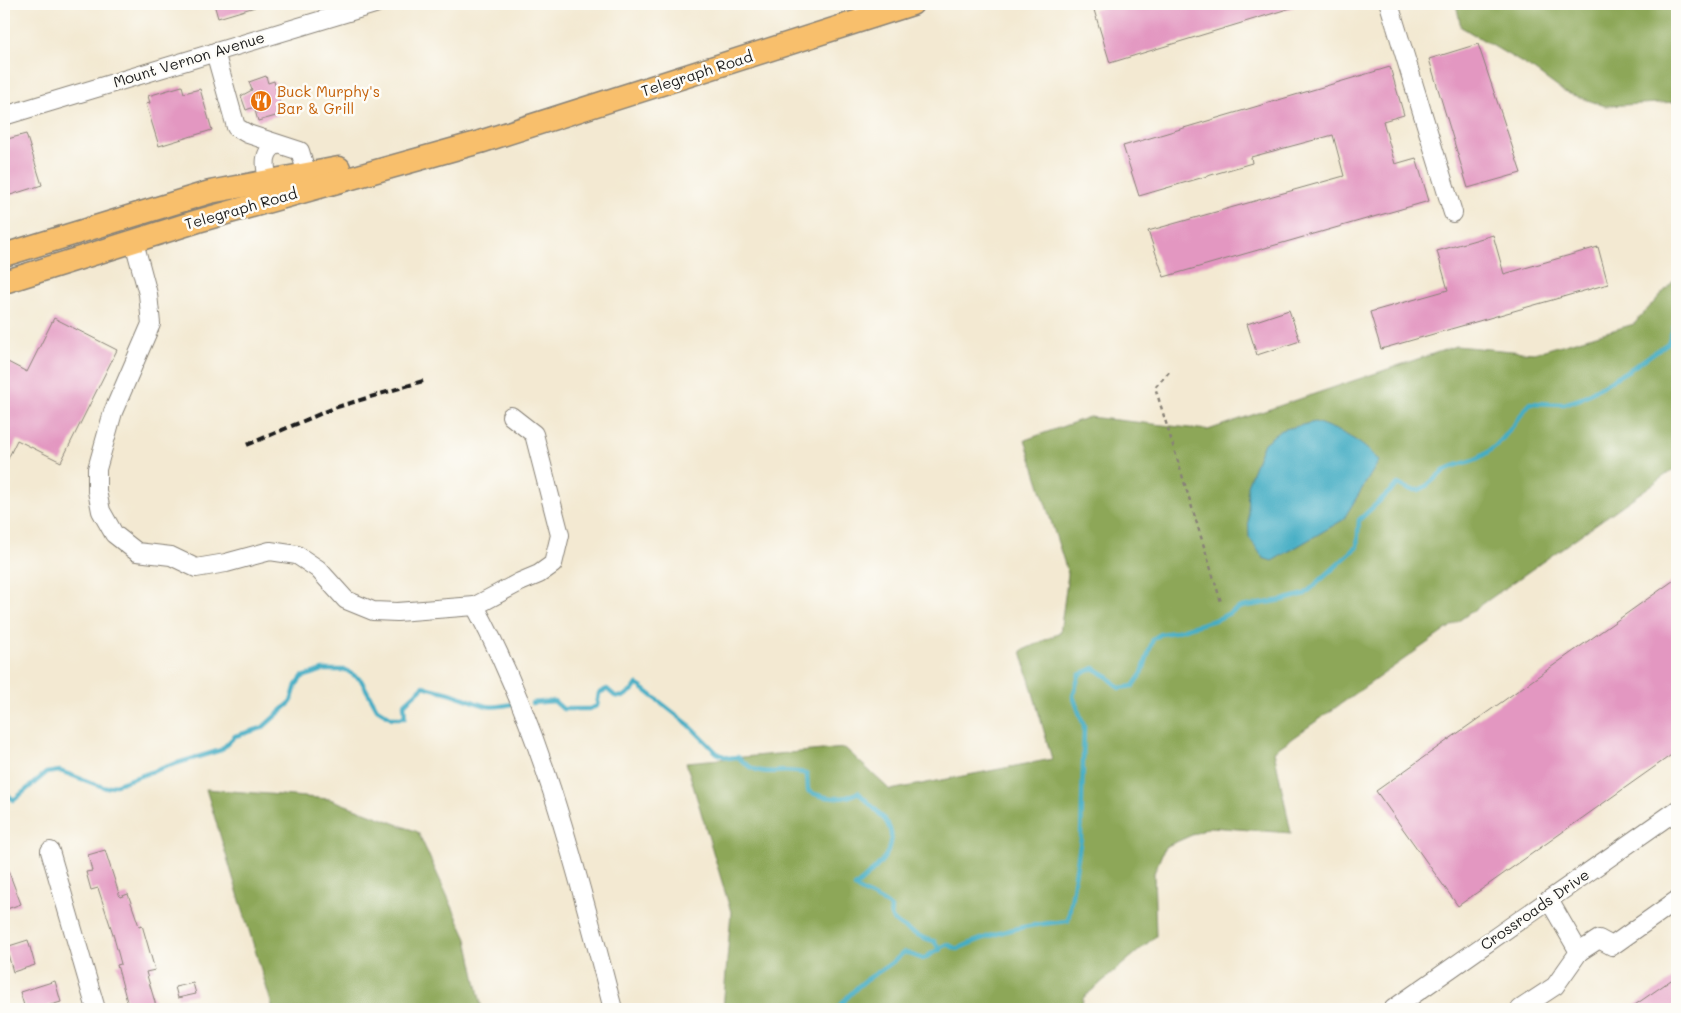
<svg xmlns="http://www.w3.org/2000/svg" width="1681" height="1013" font-family="Mali,sans-serif">
<style>
.forest{fill:#8da759;stroke:#54623a}
.water{fill:#44adc4;stroke:#306470}
.lines{fill:none;stroke-linecap:round;stroke-linejoin:round}
.stream{stroke:#44adc4;stroke-width:4.5}
.building{fill:#e397c1}
.minor-casing{stroke:#888277;stroke-width:20}
.major-casing{stroke:#888277;stroke-width:25}
.path{stroke:#888277;stroke-width:2.5;stroke-dasharray:4 4;stroke-linecap:butt}
.minor{stroke:#fff;stroke-width:18}
.major{stroke:#f8bf6c;stroke-width:22}
.rail{stroke:#1c1c1c;stroke-width:4;stroke-dasharray:8 4;stroke-linecap:butt}
.labels{text-anchor:middle;stroke-width:5;stroke-linejoin:round;paint-order:stroke}
.street-label{font-size:15px;fill:#1c1c1c;stroke:#fdfcf7}
.food-label{font-size:15px;fill:#c56008;stroke:#fdfcf7;text-anchor:start}
</style>
<rect width="100%" height="100%" fill="#fdfcf7"/>
<filter id="ink" filterUnits="userSpaceOnUse"><feTurbulence type="fractalNoise" baseFrequency=".02" numOctaves="2"/><feDisplacementMap in="SourceGraphic" scale="10" xChannelSelector="R" yChannelSelector="G"/><feConvolveMatrix kernelMatrix="1 2 1 2 8 2 1 2 1" color-interpolation-filters="sRGB"/></filter>
<filter id="wash" filterUnits="userSpaceOnUse"><feTurbulence type="fractalNoise" baseFrequency=".0096" numOctaves="4" result="noise"/><feDisplacementMap in="SourceGraphic" scale="20" xChannelSelector="R" yChannelSelector="G"/><feGaussianBlur stdDeviation="1.12" result="paint"/><feColorMatrix in="noise" values="0 0 0 0 0 0 0 0 0 0 0 0 0 0 0 0 0 1.4 0 .05"/><feComposite in="paint" operator="in"/></filter>
<g filter="url(#wash)">
<rect width="100%" height="100%" fill="#f3e9d2"/>
<!-- forest -->
<g class="forest">
<path d="M1456,4H1677V102L1605,106L1564,92L1534,70L1461,27Z"/>
<path d="M1677,277V467L1274,751L1291,833L1210,827L1165,847L1154,873L1156,936L1083,998L1082,1009H723L731,912L686,762L845,748L890,790L1052,759L1021,651L1060,633L1068,574L1025,440L1089,417L1208,430L1456,346L1534,353L1634,324Z"/>
<path d="M206,789L330,799L418,832L467,939L482,1009H273Z"/>
</g>
<!-- water -->
<path class="water" d="M1315,422C1341,431 1361,440 1379,461L1343,520L1272,561L1263,558L1249,537L1247,485L1264,443L1281,430Z"/>
<g class="lines">
<!-- stream -->
<g class="stream">
<path d="M532,703L554,701L563,709H589L597,706L599,693L607,689L615,696L623,697L633,690L637,684L688,724L717,753L728,758L738,757C763,783 777,765 807,774L808,791C822,798 844,802 858,792C866,801 877,810 885,820C905,847 873,871 855,887C866,896 880,897 891,908C891,910 890,913 891,916C894,925 924,939 934,941L940,950"/>
<path d="M4,792L14,800L46,773L60,771L106,788L171,765L221,750L235,736L262,728L291,702L296,685L302,677L323,670H346L361,680L377,709L392,718H405L404,704L424,686C436,691 447,691 458,696C482,704 485,710 512,704"/>
<path d="M837,1009C847,998 856,986 869,978C882,969 893,964 904,952L923,959L947,944L957,949C997,931 1024,925 1068,921L1081,838L1084,726L1073,696L1079,675L1094,668L1108,677L1119,688L1133,686L1142,673L1153,639L1161,634L1174,632L1218,619L1241,607L1283,600L1305,594L1357,547L1359,520L1398,484C1425,500 1427,481 1447,469C1458,463 1470,463 1480,457C1502,445 1515,422 1530,403L1564,404L1580,399L1632,368L1668,343L1677,319"/>
</g>
</g>
<g id="blocks">
<!-- building -->
<g class="building">
<path d="M214,4H254L255,7L218,18Z"/>
<path d="M1117,4H1294V7L1110,63L1094,10Z"/>
<path d="M1478,44L1521,173L1468,188L1429,59Z"/>
<path d="M1390,67L1404,115L1383,121L1395,164L1416,158L1429,201L1164,277L1148,231L1344,176L1333,135L1251,157L1252,163L1139,196L1123,146Z"/>
<path d="M266,76L268,83L274,81L283,114L258,121L254,107L246,110L241,96L252,90L249,82Z"/>
<path d="M182,86L184,93L200,89L212,130L159,146L146,104L150,103L148,96Z"/>
<path d="M26,134L42,185L4,197V140Z"/>
<path d="M1493,235L1504,274L1598,247L1608,284L1381,349L1370,312L1448,290L1437,251Z"/>
<path d="M1289,310L1300,341L1257,355L1247,324Z"/>
<path d="M54,318L117,350L61,462L17,440L4,467V360L27,372Z"/>
<path d="M1677,578V751L1458,906L1376,791Z"/>
<path d="M105,850L120,897L128,894L139,926L142,925L155,970L146,972L157,1009H129L117,965L121,964L113,934L98,888L91,890L86,872L92,871L88,855Z"/>
<path d="M5,862L21,904L4,910V863Z"/>
<path d="M28,940L35,965L13,972L6,947Z"/>
<path d="M1677,976V1009H1629Z"/>
<path d="M55,981L61,1002L37,1009H25L20,992Z"/>
<path d="M193,983L196,994L178,998L175,987Z"/>
</g>
</g>
</g>
<g filter="url(#ink)">
<use href="#blocks" fill-opacity="0" stroke="#888277" stroke-width="1"/>
<g class="lines">
<!-- minor casing -->
<g class="minor-casing">
<g id="minor">
<path d="M862,4L867,19"/>
<path d="M1389,4L1453,213"/>
<path d="M215,52L236,127L248,134L300,151L307,174"/>
<path d="M4,116L375,4"/>
<path d="M268,181C265,166 262,152 277,144"/>
<path d="M134,242L148,294L151,324L113,412L97,469V491L101,511L114,534L137,552L171,556L196,568L226,563L270,551L297,555L318,569L346,600L373,611L397,612L475,606L520,582L539,574L553,564L560,535L534,434L511,416"/>
<path d="M475,606C543,732 577,872 613,1009"/>
<path d="M50,851L96,1009"/>
<path d="M1549,900L1579,952L1599,939L1612,946L1677,900"/>
<path d="M1393,1009L1677,810"/>
<path d="M1520,1009L1555,986L1579,952"/>
</g>
</g>
<!-- major casing -->
<g class="major-casing">
<g id="major">
<path d="M4,255L210,192L339,168"/>
<path d="M4,282L198,221L480,142L912,4"/>
</g>
</g>
<!-- path -->
<path class="path" d="M1169,372L1155,387L1221,602"/>
<!-- minor -->
<use href="#minor" class="minor"/>
<!-- major -->
<use href="#major" class="major"/>
<!-- rail -->
<path class="rail" d="M247,445L334,408L423,381"/>
</g>
</g>
<!-- icons -->
<defs>
<g id="restaurant-disc" transform="scale(1.125)"><circle r="9.5" fill="#e8710a" stroke="#fdfcf7"/><path d="M-5-6h1v4h1v-4h1v4h1v-4h1v5L-1.5 .5V6h-2V.5L-5-1ZM5-6V6H3V1.5H1.5Q1.5-4 5-6Z" fill="#fff"/></g>
</defs>
<g fill-rule="evenodd">
<use href="#restaurant-disc" x="261" y="101"/>
</g>
<g class="labels">
<!-- street labels -->
<g class="street-label">
<text transform="translate(189 60) rotate(-17)" y="5">Mount Vernon Avenue</text>
<text transform="translate(697 74) rotate(-18)" y="5">Telegraph Road</text>
<text transform="translate(241 209) rotate(-16)" y="5">Telegraph Road</text>
<text transform="translate(1535 910) rotate(-35)" y="5">Crossroads Drive</text>
</g>
<!-- food labels -->
<g class="food-label">
<text x="277" y="97">Buck Murphy's<tspan x="277" dy="17">Bar &amp; Grill</tspan></text>
</g>
</g>
<!-- margin -->
<rect width="1681" height="1013" fill="none" stroke="#fdfcf7" stroke-width="20"/>
</svg>
